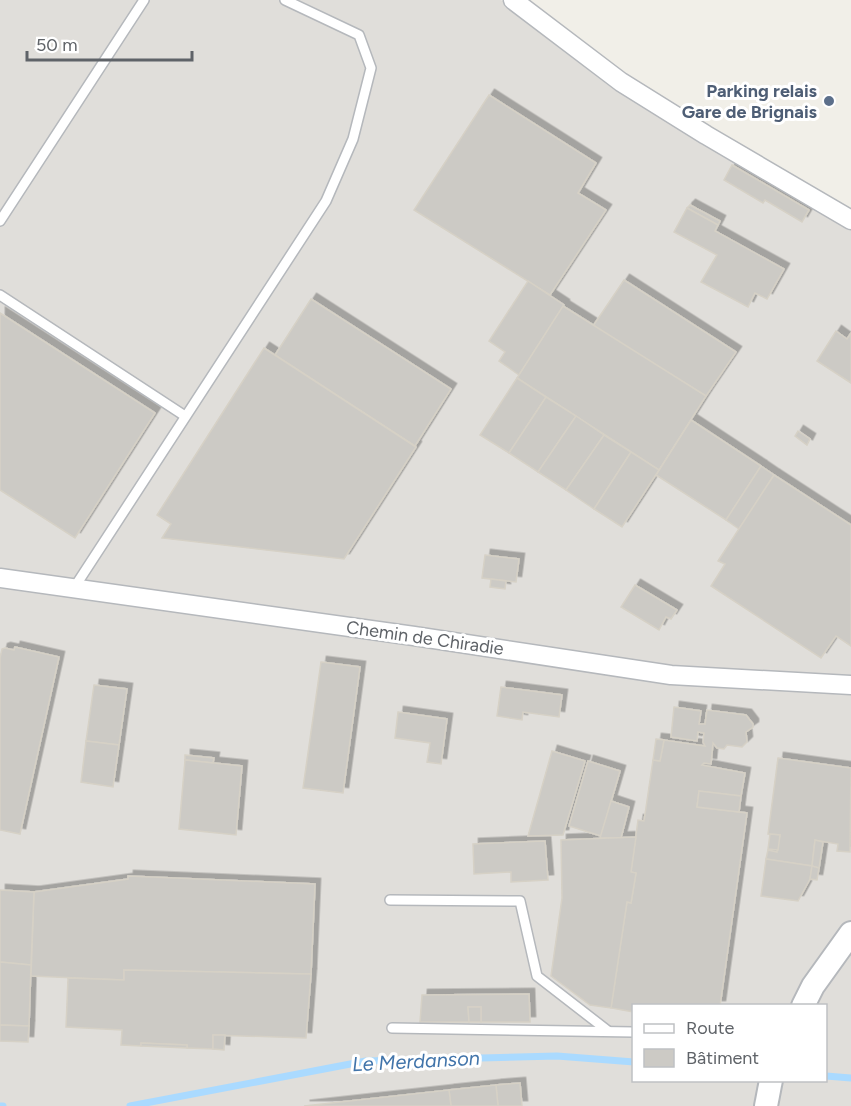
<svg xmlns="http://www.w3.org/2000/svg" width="851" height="1106" font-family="Figtree,sans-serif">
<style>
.industrial{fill:#e0deda;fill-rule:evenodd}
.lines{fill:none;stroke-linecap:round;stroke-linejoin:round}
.stream{stroke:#aadaff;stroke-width:7}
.building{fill:#cccac5;stroke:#d6d1c6;stroke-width:1.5;filter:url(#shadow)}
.service-casing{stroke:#b5b8bc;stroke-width:12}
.minor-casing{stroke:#b5b8bc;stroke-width:21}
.tertiary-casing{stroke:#b5b8bc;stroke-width:26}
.service{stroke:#fff;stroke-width:9}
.minor{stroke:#fff;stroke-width:18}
.tertiary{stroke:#fff;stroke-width:22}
.service-dot{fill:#5c6f8a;stroke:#fff;stroke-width:2}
.labels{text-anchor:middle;stroke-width:6;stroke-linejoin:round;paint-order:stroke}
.service-label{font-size:18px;font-weight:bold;fill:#4e5e75;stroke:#fff;text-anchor:end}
.street-label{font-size:18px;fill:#5f6368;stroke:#fff}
.water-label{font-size:20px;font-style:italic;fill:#4174aa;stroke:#fff}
</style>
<defs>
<filter id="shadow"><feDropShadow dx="5.5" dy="-5.5" stdDeviation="0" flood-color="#0004"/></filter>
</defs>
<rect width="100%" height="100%" fill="#f1efe8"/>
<!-- industrial -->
<path class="industrial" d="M0,0H501L586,63L851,228V1106H0ZM634,1006H826V1080H634Z"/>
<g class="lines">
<!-- stream -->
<g class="stream">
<path d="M826,1076L851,1078"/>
<path d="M0,1106H3"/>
<path d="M130,1106L366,1061L557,1056L634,1062"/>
</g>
</g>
<!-- building -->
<g class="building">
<path d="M489,95L596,163L578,193L606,210L550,295L414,210Z"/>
<path d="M732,165L809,210L802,222L765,200L763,203L724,180Z"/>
<path d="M690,205L720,221L718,225L687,208Z"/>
<path d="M687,208L718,225L715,231L784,269L767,299L755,293L748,307L701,282L717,255L674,232Z"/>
<path d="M624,280L736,352L706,396L593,326Z"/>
<path d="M528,281L564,305L519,375L499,361L505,352L489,341Z"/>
<path d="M311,299L451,389L415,446L275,355Z"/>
<path d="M563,306L706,396L659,470L517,378Z"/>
<path d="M0,313L155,413L75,538L0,490Z"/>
<path d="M836,331L847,339L851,333V383L817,361Z"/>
<path d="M264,348L416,447L344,559L162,538L171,524L157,515Z"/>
<path d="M517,378L546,397L509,453L480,435Z"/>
<path d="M546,397L576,416L538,472L509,453Z"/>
<path d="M576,416L604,435L566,490L538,472Z"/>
<path d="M691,420L761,466L726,520L656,475Z"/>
<path d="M798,431L810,439L807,445L795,436Z"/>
<path d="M604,435L631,452L594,509L566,490Z"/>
<path d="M631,452L659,470L622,527L594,509Z"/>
<path d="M761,466L774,475L739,529L726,520Z"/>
<path d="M774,475L851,525V646L836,636L821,658L711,586L725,564L718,561Z"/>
<path d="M485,555L519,559L516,582L482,578Z"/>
<path d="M491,579L506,581L505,589L490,587Z"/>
<path d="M635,585L677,610L671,619L666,617L659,630L621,607Z"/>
<path d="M15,647L59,657L20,834L0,830V658L2,649L5,648L14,650Z"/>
<path d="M321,662L360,667L343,793L303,788Z"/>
<path d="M94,685L127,689L119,745L86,741Z"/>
<path d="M501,687L562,695L559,717L523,712L522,720L497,716Z"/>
<path d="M674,707L701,711L699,724H705L707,710L746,715L753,724V727L746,732L747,742L742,747L727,745L724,749L717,748L713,743L711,764L704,763L702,765L745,773L741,796L699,791L697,807L747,813L720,1006H634V1012L611,1008L627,902L631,903L636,873L631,872L638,820L644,821L653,760L660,761L664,740L705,746L703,742L704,733L698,732L697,741L671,737Z"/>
<path d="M398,712L447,719L441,764L427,762L430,743L395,738Z"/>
<path d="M656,739L664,740L660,761L653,760Z"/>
<path d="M86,741L119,745L113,787L81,782Z"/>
<path d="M552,751L585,761L563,835L528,836Z"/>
<path d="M185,755L214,758L213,763L185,760Z"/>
<path d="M778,758L851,768L850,852L837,851L838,844L815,840L812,866L766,859L768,850L777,852L780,835L768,834Z"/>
<path d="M185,760L242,766L236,835L179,829Z"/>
<path d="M588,761L620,771L601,836L569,826Z"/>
<path d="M699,791L741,796L739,812L697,807Z"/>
<path d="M611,801L629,807L621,838H600Z"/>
<path d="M770,834L780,835L778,850L768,849Z"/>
<path d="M636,837L631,872L636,873L631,903L627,902L611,1008L590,1005L551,976L562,898L561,840Z"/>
<path d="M815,840L823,842L819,868L812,866Z"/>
<path d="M545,841L548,880L511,882V872L474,874L473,844Z"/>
<path d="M766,859L812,866L810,879L798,901L761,896Z"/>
<path d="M812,866L819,868L817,880L810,879Z"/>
<path d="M128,876L315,884L311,974L124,970V980L31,976L34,892L128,879Z"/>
<path d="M0,890L34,892L31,965L0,962Z"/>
<path d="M0,962L31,965L29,1026L0,1025Z"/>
<path d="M124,970L311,974L306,1038L213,1035V1049L187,1048V1045L141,1043V1046L121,1045L122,1030L66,1027L68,978L124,980Z"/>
<path d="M529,994L530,1022H481V1007H468L469,1022H420L422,995Z"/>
<path d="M468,1007H481V1022H469Z"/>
<path d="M0,1025L29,1026L28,1042L0,1041Z"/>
<path d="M213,1035H225L224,1050L213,1049Z"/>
<path d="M141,1043L187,1045V1048L141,1046Z"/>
<path d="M520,1083L522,1106H498L496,1085Z"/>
<path d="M496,1085L498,1106H451L449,1090Z"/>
<path d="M449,1090L451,1106H304Z"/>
</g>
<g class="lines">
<!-- service casing -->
<g class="service-casing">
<g id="service">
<path d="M0,221L144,0"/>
<path d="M0,295L185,416"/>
<path d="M74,588L326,201L353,139L371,68L359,35L285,0"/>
<path d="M390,900L520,901L537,976L608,1031"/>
<path d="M392,1028L634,1032"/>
</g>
</g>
<!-- minor casing -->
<g class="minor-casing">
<g id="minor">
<path d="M513,0L621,82L706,135L851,220"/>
<path d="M0,578L414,636L671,675L851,685"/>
</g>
</g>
<!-- tertiary casing -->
<g class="tertiary-casing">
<g id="tertiary">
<path d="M803,1006L813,986L851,933"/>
<path d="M766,1106L771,1080"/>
</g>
</g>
<!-- service -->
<use href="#service" class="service"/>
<!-- minor -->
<use href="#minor" class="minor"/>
<!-- tertiary -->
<use href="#tertiary" class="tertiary"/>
</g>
<!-- markers -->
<circle class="service-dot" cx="829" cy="101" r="6"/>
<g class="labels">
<!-- service labels -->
<g class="service-label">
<text x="817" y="97">Parking relais<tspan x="817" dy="21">Gare de Brignais</tspan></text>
</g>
<!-- street labels -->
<g class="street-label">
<text transform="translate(425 638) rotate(8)" y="6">Chemin de Chiradie</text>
</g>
<!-- water labels -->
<g class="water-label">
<text transform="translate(416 1061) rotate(-3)" y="7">Le Merdanson</text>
</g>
</g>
<!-- legend -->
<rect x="632" y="1004" width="195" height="78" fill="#ffffff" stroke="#bfc1c3" stroke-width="1.5"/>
<rect x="644" y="1024" width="30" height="9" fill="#ffffff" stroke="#bfc1c3" stroke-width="1.5"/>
<text x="686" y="1034" font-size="18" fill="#5f6368">Route</text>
<rect x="644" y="1049" width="30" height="18" fill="#cccac5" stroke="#bfc1c3" stroke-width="1.5"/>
<text x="686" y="1064" font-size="18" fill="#5f6368">Bâtiment</text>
<!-- scale -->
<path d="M27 51v9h165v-9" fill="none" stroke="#5f6368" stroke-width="3"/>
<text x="36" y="51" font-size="18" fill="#5f6368" stroke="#ffffff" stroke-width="4.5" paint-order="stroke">50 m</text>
</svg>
